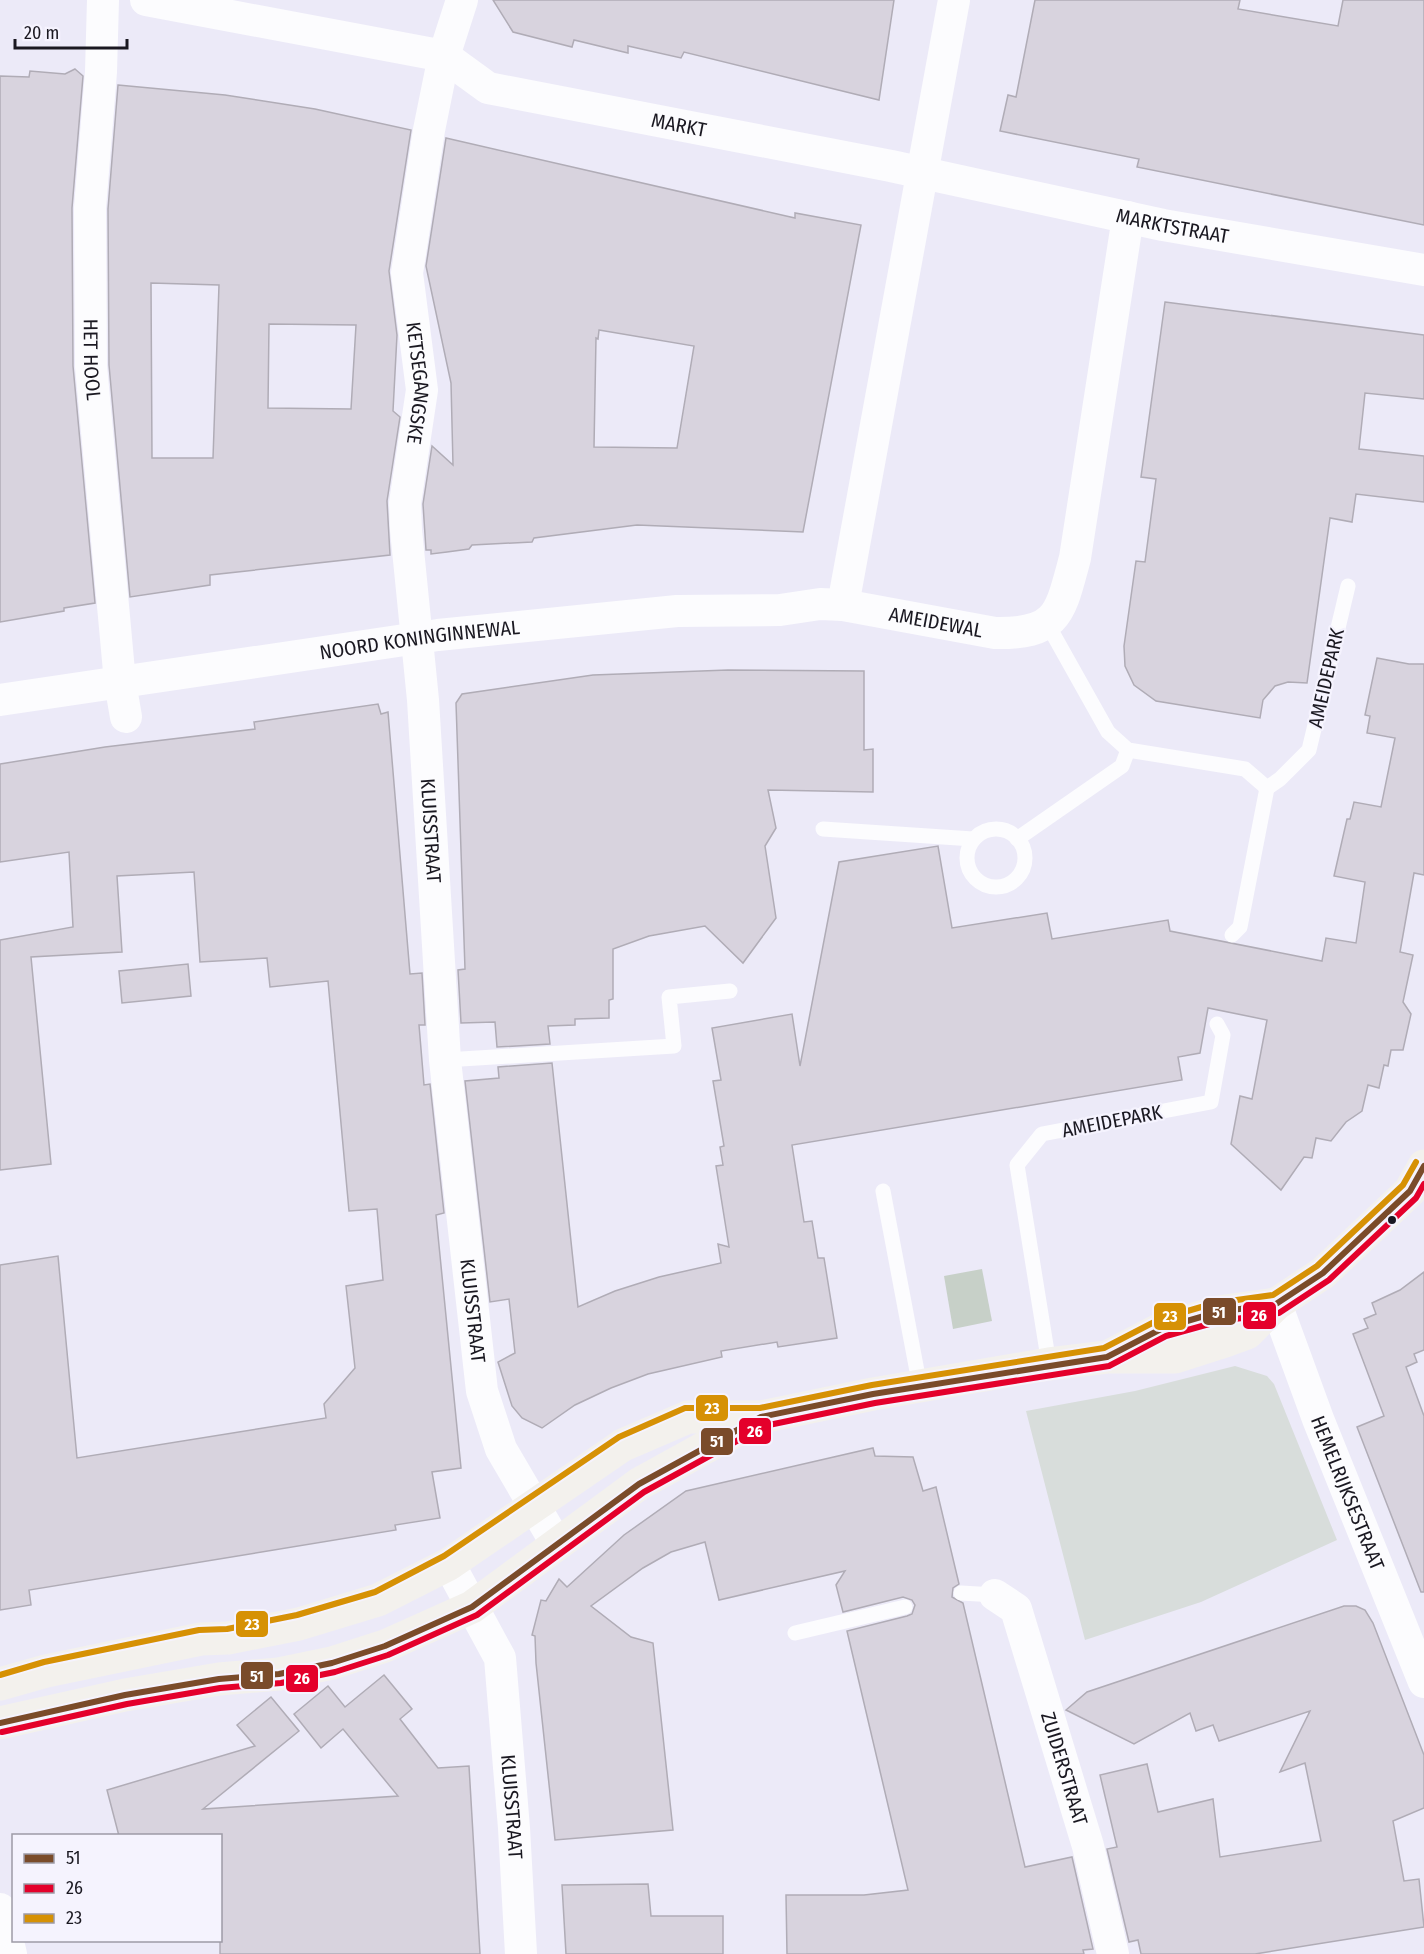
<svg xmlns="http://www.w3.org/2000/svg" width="1424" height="1954" font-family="'Fira Sans Condensed',sans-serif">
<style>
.green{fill:#d8dddb}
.forest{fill:#c7d0c8}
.building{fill:#d8d3de;stroke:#b0acb6;stroke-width:1.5;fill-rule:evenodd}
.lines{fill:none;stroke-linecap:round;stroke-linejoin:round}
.lane{stroke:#fcfcfe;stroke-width:15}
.street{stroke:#fcfcfe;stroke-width:32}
.secondary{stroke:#f3f1ed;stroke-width:33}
.bus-1-casing{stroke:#f5f3fe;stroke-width:10}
.bus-2-casing{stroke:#f5f3fe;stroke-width:10}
.bus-3-casing{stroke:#f5f3fe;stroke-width:10}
.bus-1{stroke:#7a4b2a;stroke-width:6}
.bus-2{stroke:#e4002b;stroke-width:6}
.bus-3{stroke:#d69105;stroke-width:6}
.bus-dot{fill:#1a1821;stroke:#f5f3fe;stroke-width:2}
.labels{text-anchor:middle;stroke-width:4.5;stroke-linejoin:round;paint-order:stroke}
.street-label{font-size:20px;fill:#1a1821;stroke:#f5f3fe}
.line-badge{stroke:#f5f3fe;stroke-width:2}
.badge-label{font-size:16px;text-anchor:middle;font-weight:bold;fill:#fff}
</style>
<rect width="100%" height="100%" fill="#eceaf8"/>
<!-- green -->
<path class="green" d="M1235,1366L1267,1376L1274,1384L1337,1540L1201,1602L1085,1640L1026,1411L1135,1391Z"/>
<!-- forest -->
<path class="forest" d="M982,1269L992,1321L953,1329L944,1276Z"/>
<!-- building -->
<g class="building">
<path d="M493,0H894L879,100L684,52L681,58L628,46V53L574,40L572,47L513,32Z"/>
<path d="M1035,0H1240L1238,9L1338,26L1343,0H1424V225L1137,167L1139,159L1000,131L1008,95L1016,97Z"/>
<path d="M75,69L83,76L72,208L73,366L95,603L64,608V611L0,622V76L29,77L30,71L65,74Z"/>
<path d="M118,85L225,95L315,109L411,130L389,271L397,335L393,411L400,417L387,501L390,555L210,575V585L130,597L109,365L108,209ZM151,283L219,285L213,458H152ZM269,324L356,325L351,409L268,408Z"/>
<path d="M446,138L795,218V213L861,225L803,532L637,525L534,538L532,542L472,545L469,549L447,552L431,554V550H426L423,504L432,446L453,465L451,383L426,266ZM599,330L694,346L677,448L594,447L596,338L598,339Z"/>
<path d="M1165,302L1424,335V399L1365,393L1359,449L1424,456V502L1356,494L1352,522L1330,518L1307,683L1288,682L1275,686L1263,700L1260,718L1156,701L1134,685L1125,666L1124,646L1136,561L1145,562L1156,479L1141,477Z"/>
<path d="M1377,658L1409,664H1424V875L1414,873L1400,952L1413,955L1403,1002L1411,1014L1403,1050H1391L1388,1066L1384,1065L1379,1088L1368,1085L1362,1111L1346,1122L1331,1141L1316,1138L1312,1158L1304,1157L1281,1190L1231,1144L1240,1096L1252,1099L1267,1020L1208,1008L1200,1053L1178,1057L1182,1080L792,1145L804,1222L812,1221L818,1258H824L837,1338L778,1347L777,1342L721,1351L722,1357L648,1374L611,1388L575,1405L542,1428L522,1418L512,1406L498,1362L515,1353L509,1299L490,1302L465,1081L499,1078L498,1067L552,1063L578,1307L615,1291L659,1277L721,1263L718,1244L729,1247L716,1166L723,1165L720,1147L724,1146L713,1081L721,1080L712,1028L792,1014L800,1066L839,862L938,846L952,928L1047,913L1052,939L1168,920L1170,931L1322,961L1326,938L1356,943L1365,882L1334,876L1347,819H1350L1354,802L1381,807L1395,738L1367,733L1370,716L1365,715Z"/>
<path d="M728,670L864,671V750L873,749V792L768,790L776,828L765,846L776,918L743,963L705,926L649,936L613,949V999L609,1000V1018L575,1019V1025L548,1026L550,1044L497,1047L495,1022L461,1023L458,970L465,969L456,703L462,694L593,675Z"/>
<path d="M378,704L381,714L388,712L410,974L422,973L425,1025H419L424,1085L430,1084L444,1213L436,1215L461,1468L432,1472L440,1518L395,1525L396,1530L29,1590L31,1605L0,1610V1265L58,1256L77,1458L326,1418L324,1404L355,1368L346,1286L383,1280L377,1209L349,1211L328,981L270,987L267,958L200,962L194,872L117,876L122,952L31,957L51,1164L0,1170V940L73,927L69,852L0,862V764L105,747L255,729L254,722Z"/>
<path d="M188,964L191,996L122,1003L119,971Z"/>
<path d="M1424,1272V1350L1414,1354L1417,1362L1406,1367L1424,1416V1592H1421L1357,1427L1384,1416L1353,1334L1368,1328L1364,1319L1376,1314L1372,1303L1400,1290Z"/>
<path d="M873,1448L875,1456L913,1457L923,1491L936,1487L959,1584L953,1588L952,1597L963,1603L1025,1867L1072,1857L1093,1949L1083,1950L1084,1954H787L786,1895H864L908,1890L847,1631L907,1616L912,1614L915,1605L912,1600L903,1597L843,1612L836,1585L845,1571L719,1600L705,1542L671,1552L643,1568L591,1606L631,1637L653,1643L673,1830L555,1840L536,1663L535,1636L532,1635L541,1600L546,1601L559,1579L567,1587L624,1535L686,1491Z"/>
<path d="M1344,1606H1356L1365,1610L1373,1623L1424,1755V1808L1393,1821L1404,1881L1419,1879L1424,1927L1255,1954H1141L1138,1940L1129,1942L1107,1849L1117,1847L1100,1775L1147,1764L1158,1812L1213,1799L1220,1857L1321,1841L1305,1763L1280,1772L1310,1711L1219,1741L1213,1725L1196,1731L1190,1713L1134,1744L1066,1710L1087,1692Z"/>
<path d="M384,1675L412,1709L400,1719L438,1768L469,1766L480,1954H220V1836H119L107,1790L255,1746L237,1725L271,1697L299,1731L203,1809L398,1796L343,1729L321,1748L294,1714L328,1686L345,1707Z"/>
<path d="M648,1884L651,1916H723V1954H566L562,1885Z"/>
</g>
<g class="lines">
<!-- lane -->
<g class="lane">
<path d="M1048,625L1108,732L1128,750L1245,769L1267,788L1280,779L1309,750L1348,586"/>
<path d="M823,829L973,839"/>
<circle cx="996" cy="858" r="29"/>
<path d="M1017,839L1122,766L1128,750"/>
<path d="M1232,935L1240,927L1267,788"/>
<path d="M445,1060L674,1046L669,997L730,991"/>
<path d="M883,1191L920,1387"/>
<path d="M1049,1364L1017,1165L1042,1134L1211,1102L1223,1035L1217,1024"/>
<path d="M961,1593L995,1595"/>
<path d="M795,1633L905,1607"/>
</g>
<!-- street -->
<g class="street">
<path id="s1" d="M103,0L101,72L90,208L91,366L120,682L126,717"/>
<path id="s2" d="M146,0L444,56L488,88L891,166L1163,225L1424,270"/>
<path id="s3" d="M462,0L444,56L429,130L407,273L422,390L405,503L406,530L423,700L445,1060L482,1391L501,1449L556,1543"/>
<path d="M843,605L954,0"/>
<path id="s4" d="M0,700L438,635L677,611L780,610L820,604L843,605L995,633C1059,634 1060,613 1075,558L1128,217"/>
<path id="s5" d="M1276,1304L1318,1419L1424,1682"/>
<path id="s6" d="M449,1564L500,1658L514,1828L521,1954"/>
<path id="s7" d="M995,1595L1016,1609L1088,1846L1113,1954"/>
<path d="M0,1909L11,1954"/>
</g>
<!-- secondary -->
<g class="secondary">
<path d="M1111,1355L1163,1328L1218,1312L1276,1304"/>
<path d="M0,1684L46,1671L201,1639L228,1638L299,1624L378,1600L449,1564L623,1445L688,1417H761L873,1394L1049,1364L1107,1357H1175L1225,1341L1247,1333L1276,1304L1323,1273L1410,1191L1424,1166"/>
<path d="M0,1723L125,1695L219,1679L279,1674L332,1663L385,1646L472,1607L639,1484L755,1420"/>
</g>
<!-- bus-1 casing -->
<g class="bus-1-casing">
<path id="bus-1" d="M0,1723L125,1695L219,1679L279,1674L332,1663L385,1646L472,1607L639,1484L761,1417L873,1394L1107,1357L1163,1328L1218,1312L1276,1304L1323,1273L1410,1191L1424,1166"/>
</g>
<!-- bus-2 casing -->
<g class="bus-2-casing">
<path id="bus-2" d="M2,1732L127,1704L220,1688L281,1683L335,1672L388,1655L477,1615L644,1492L764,1426L875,1403L1109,1366L1166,1336L1220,1321L1279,1313L1329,1280L1416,1198L1424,1184"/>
</g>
<!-- bus-3 casing -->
<g class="bus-3-casing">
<path id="bus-3" d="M0,1675L44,1662L199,1630L227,1629L297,1615L375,1592L444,1556L619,1437L685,1408H760L872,1385L1104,1348L1160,1319L1215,1303L1273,1295L1317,1266L1403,1185L1416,1162"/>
</g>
<!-- bus-1 -->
<use href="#bus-1" class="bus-1"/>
<!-- bus-2 -->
<use href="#bus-2" class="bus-2"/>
<!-- bus-3 -->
<use href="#bus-3" class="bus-3"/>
</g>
<!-- markers -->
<circle class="bus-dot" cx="1392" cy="1220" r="5"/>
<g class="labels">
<!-- street labels -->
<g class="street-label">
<text dy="7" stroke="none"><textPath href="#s2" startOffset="552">MARKT</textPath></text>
<text dy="7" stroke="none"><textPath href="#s2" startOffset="1056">MARKTSTRAAT</textPath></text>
<text dy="7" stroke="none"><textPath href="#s1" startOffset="360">HET HOOL</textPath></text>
<text dy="7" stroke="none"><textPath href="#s3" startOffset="390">KETSEGANGSKE</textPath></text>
<text dy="7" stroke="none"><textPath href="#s4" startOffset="944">AMEIDEWAL</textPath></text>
<text dy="7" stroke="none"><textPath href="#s4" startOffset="424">NOORD KONINGINNEWAL</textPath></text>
<text transform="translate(1326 678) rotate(-77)" y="7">AMEIDEPARK</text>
<text dy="7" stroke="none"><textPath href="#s3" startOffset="840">KLUISSTRAAT</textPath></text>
<text transform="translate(1112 1121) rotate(-11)" y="7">AMEIDEPARK</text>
<text dy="7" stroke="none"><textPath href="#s3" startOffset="1322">KLUISSTRAAT</textPath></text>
<text dy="7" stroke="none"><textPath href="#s5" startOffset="202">HEMELRIJKSESTRAAT</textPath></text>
<text dy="7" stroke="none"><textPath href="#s7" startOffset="192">ZUIDERSTRAAT</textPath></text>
<text dy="7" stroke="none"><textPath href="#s6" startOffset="256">KLUISSTRAAT</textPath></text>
</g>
</g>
<g class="line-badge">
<rect x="1202" y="1297" width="35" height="29" rx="6" fill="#7a4b2a"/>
<rect x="1242" y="1301" width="35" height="29" rx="6" fill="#e4002b"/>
<rect x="1153" y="1302" width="34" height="29" rx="6" fill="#d69105"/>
<rect x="695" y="1394" width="34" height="28" rx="6" fill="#d69105"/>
<rect x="738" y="1417" width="34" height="28" rx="6" fill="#e4002b"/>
<rect x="700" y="1427" width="34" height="29" rx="6" fill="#7a4b2a"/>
<rect x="235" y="1610" width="34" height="28" rx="6" fill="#d69105"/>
<rect x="240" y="1661" width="34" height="29" rx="6" fill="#7a4b2a"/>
<rect x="285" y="1664" width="34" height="29" rx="6" fill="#e4002b"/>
</g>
<g class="badge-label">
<text x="1219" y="1318">51</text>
<text x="1259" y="1321">26</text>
<text x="1170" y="1322">23</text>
<text x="712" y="1414">23</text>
<text x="755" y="1437">26</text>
<text x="717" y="1447">51</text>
<text x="252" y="1630">23</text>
<text x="257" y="1682">51</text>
<text x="302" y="1684">26</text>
</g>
<!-- legend -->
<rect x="12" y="1834" width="210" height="108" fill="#f5f3fe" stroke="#9d9ba6" stroke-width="1.5"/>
<rect x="24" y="1854" width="30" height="9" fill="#7a4b2a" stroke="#9d9ba6" stroke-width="1.5"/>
<text x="66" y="1864" font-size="18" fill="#1a1821">51</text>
<rect x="24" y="1884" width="30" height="9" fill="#e4002b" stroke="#9d9ba6" stroke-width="1.5"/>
<text x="66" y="1894" font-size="18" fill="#1a1821">26</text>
<rect x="24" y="1914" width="30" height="9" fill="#d69105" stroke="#9d9ba6" stroke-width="1.5"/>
<text x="66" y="1924" font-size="18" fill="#1a1821">23</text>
<!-- scale -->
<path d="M15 39v9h112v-9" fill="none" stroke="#1a1821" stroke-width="3"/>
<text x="24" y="39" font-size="18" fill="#1a1821" stroke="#f5f3fe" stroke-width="4.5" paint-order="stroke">20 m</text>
</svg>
